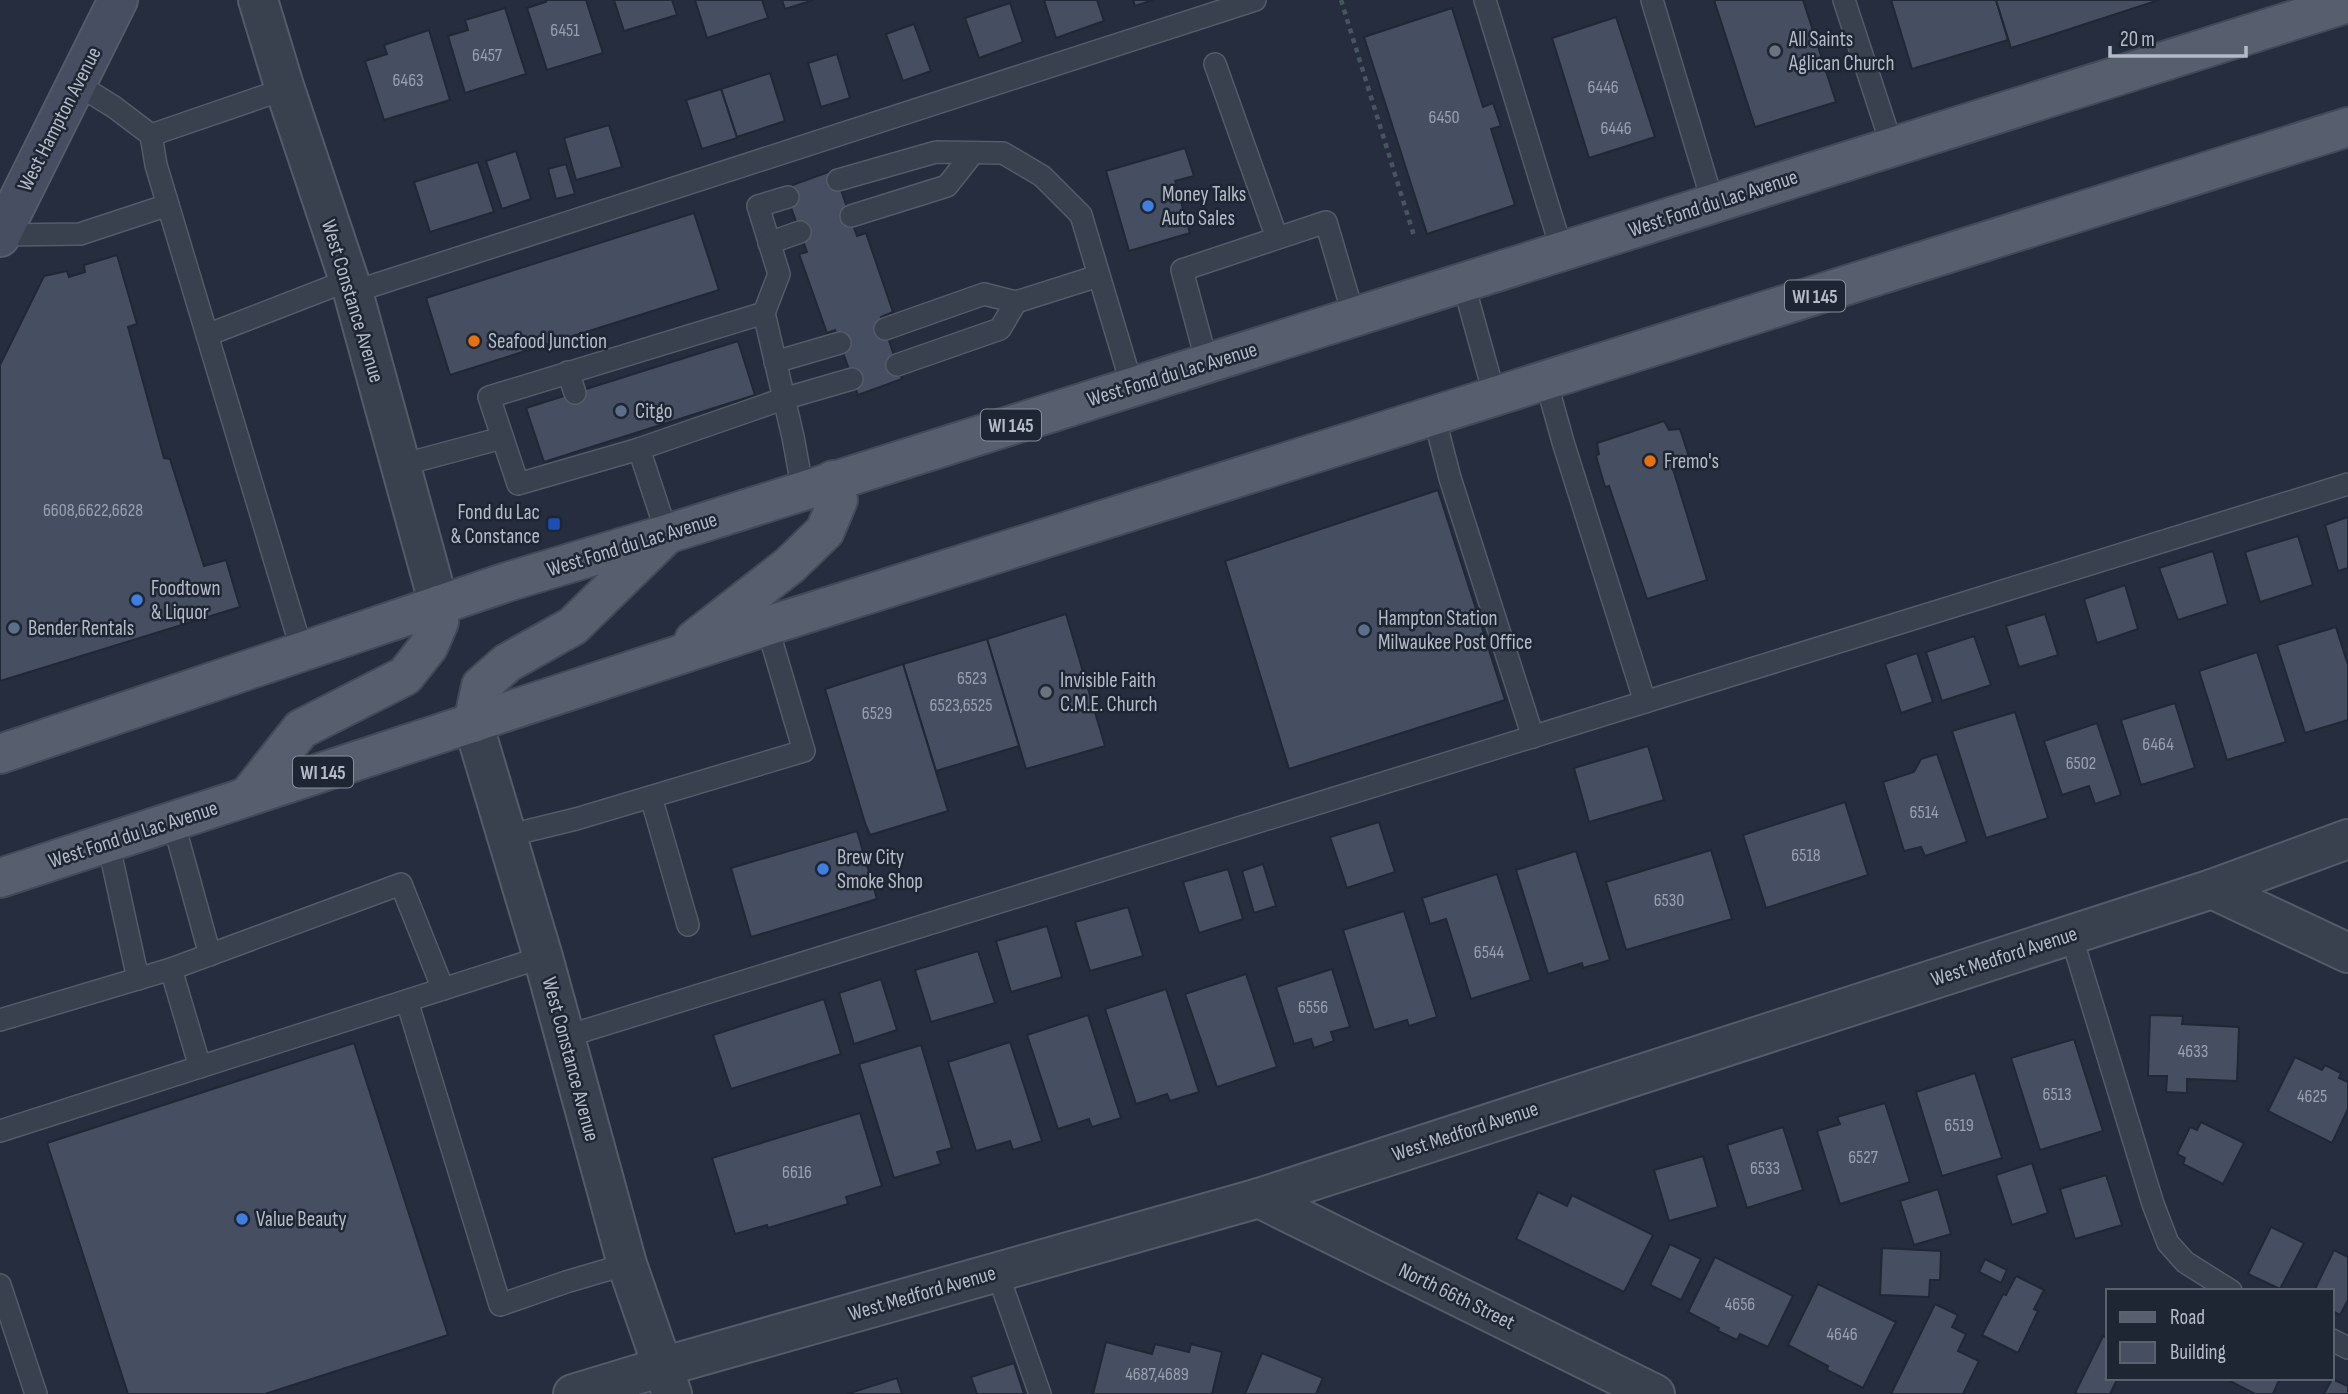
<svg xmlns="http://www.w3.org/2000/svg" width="2348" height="1394" font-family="'Sofia Sans Condensed',sans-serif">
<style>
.building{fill:#464f62;stroke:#202735;stroke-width:2}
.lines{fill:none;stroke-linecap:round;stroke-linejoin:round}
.lane-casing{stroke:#545b69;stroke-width:24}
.street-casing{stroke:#545b69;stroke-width:42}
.secondary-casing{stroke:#545b69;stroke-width:42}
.primary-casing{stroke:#424957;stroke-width:42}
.path{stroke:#45575c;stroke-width:4.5;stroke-dasharray:5 5;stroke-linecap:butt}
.lane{stroke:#39404e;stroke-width:21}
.street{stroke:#39404e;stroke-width:38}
.secondary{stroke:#474e61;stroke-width:38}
.primary{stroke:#575f6e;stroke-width:38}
.worship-dot{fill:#6b7280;stroke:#1e2533;stroke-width:2.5}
.shop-dot{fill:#3f7fe0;stroke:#1e2533;stroke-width:2.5}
.food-dot{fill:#e8710a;stroke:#1e2533;stroke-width:2.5}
.service-dot{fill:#5c6f8a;stroke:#1e2533;stroke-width:2.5}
.transit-dot{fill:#1a4fb4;stroke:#1e2533;stroke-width:2.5}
.labels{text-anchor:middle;stroke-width:5;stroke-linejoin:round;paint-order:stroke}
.number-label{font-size:18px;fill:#99a0af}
.shield{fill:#1e2533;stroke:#888e9c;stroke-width:2}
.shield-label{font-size:19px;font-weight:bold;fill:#b5bbc9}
.poi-label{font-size:21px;fill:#b5bbc9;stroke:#1e2533;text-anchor:start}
.street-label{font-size:21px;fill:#b5bbc9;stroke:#1e2533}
</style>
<rect width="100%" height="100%" fill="#252d3e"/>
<!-- building -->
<g class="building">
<path d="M545,0H586L603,53L547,70L527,8L546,2Z"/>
<path d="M614,0H672L677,15L624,31Z"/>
<path d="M695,0H762L768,18L707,38Z"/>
<path d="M782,0H814L785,9Z"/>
<path d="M1044,0H1097L1104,21L1056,38Z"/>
<path d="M1133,0H1153L1135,6Z"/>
<path d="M1714,0H1803L1836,102L1755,127Z"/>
<path d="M1891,0H1996L2008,40L1912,69Z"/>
<path d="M1996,0H2159L2011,48Z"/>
<path d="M1010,3L1023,42L979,58L965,18Z"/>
<path d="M505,8L526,74L465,93L448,36L468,30L465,20Z"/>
<path d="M1452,8L1483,107L1493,103L1501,126L1491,129L1515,205L1427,234L1364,37Z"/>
<path d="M1616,17L1655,137L1589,158L1552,38Z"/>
<path d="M914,24L931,71L903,81L886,34Z"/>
<path d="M429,30L450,100L384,120L365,61L387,54L384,45Z"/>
<path d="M837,54L850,98L821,107L808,63Z"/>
<path d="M770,73L785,121L737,137L721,89Z"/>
<path d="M721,89L737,138L702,149L686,100Z"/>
<path d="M609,125L622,167L576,180L564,138Z"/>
<path d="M1185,148L1194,176L1175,181L1190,233L1129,251L1106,171Z"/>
<path d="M516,151L531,199L502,209L486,161Z"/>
<path d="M478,162L494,212L430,232L414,182Z"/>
<path d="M566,164L575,194L556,199L548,169Z"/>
<path d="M834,170L857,236L866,233L893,312L881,317L902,379L858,395L835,330L827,333L799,254L807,252L784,188Z"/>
<path d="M694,213L719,290L450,375L426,298Z"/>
<path d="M117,255L137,324L128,327L164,458L170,459L204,566L226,560L240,607L0,681V365L44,276L67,271L69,277L85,272L84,265Z"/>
<path d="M738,341L755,395L544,462L526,408Z"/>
<path d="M1664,421L1669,430L1680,429L1691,463L1673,469L1707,580L1647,599L1609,486L1605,487L1596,456L1599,454L1597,443Z"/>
<path d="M1438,490L1505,700L1289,769L1225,561Z"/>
<path d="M2348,517V568L2338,571L2325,525Z"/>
<path d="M2298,536L2313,585L2260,602L2245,552Z"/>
<path d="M2213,551L2228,604L2178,620L2159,568Z"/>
<path d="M2125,585L2138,629L2097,643L2084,599Z"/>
<path d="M1066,614L1105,746L1026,769L987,639Z"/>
<path d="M2045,614L2058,655L2019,667L2006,626Z"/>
<path d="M2336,627L2348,665V720L2305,733L2277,645Z"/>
<path d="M1974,636L1991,685L1942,701L1926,652Z"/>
<path d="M987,639L1019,746L936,771L903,664Z"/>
<path d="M2257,652L2286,742L2227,760L2199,671Z"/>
<path d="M1917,653L1933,702L1901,713L1885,664Z"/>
<path d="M903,664L948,811L870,835L865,823L825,689Z"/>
<path d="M2175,703L2195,768L2141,785L2121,720Z"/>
<path d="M2015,712L2048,818L1986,838L1952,731Z"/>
<path d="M2097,723L2121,795L2095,804L2089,786L2062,795L2044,741Z"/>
<path d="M1648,746L1664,800L1589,822L1574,768Z"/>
<path d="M1937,754L1967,842L1925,856L1921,847L1904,851L1883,782L1914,772L1921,759Z"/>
<path d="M1845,802L1868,875L1766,908L1743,835Z"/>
<path d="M1379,822L1395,872L1347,888L1330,837Z"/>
<path d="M857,831L877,899L751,937L731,868Z"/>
<path d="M1711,850L1732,919L1626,950L1606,882Z"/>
<path d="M1576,851L1610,960L1583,968L1582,963L1548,974L1516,870Z"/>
<path d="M1263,864L1276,906L1254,913L1242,871Z"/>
<path d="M1228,869L1243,919L1199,933L1183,882Z"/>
<path d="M1497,874L1531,980L1471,999L1446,919L1430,924L1422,898Z"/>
<path d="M1128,907L1143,956L1090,971L1075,922Z"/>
<path d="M1404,911L1437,1017L1409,1026L1407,1020L1374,1030L1343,930Z"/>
<path d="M1047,926L1062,977L1011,992L996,941Z"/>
<path d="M978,951L995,1003L931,1022L915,970Z"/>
<path d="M1332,969L1350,1027L1331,1032L1334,1041L1314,1048L1311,1039L1294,1044L1276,987Z"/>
<path d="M1246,974L1277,1067L1217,1087L1185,994Z"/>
<path d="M881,979L897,1030L854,1044L839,993Z"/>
<path d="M1166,989L1199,1092L1170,1101L1167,1094L1136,1104L1105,1009Z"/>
<path d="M824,999L841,1054L731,1089L713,1035Z"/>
<path d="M1088,1015L1121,1118L1092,1127L1089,1119L1058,1129L1027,1035Z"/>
<path d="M2150,1015L2183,1016L2182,1024L2239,1027L2237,1081L2187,1079V1093L2166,1092L2167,1076H2148Z"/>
<path d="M2074,1039L2103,1131L2040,1150L2011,1058Z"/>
<path d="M1010,1042L1042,1141L1013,1150L1010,1141L976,1151L948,1062Z"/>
<path d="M354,1043L448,1335L265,1394H128L47,1143Z"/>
<path d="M921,1045L952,1148L937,1152L941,1164L894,1178L859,1064Z"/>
<path d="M2295,1057L2322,1070L2325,1065L2341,1073L2339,1078L2348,1082V1109L2332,1143L2268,1111Z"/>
<path d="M1975,1073L2002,1158L1942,1176L1916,1092Z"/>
<path d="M1885,1103L1910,1182L1840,1204L1817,1131L1840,1124L1837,1117Z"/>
<path d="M860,1113L882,1186L846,1197L848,1204L768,1228L767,1225L735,1234L712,1158Z"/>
<path d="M2201,1122L2244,1143L2223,1184L2183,1164L2185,1158L2177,1154L2190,1127L2197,1130Z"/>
<path d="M1783,1127L1803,1190L1747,1208L1727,1145Z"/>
<path d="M1703,1156L1718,1207L1669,1221L1654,1170Z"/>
<path d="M2032,1163L2048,1213L2012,1225L1996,1175Z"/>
<path d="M2106,1175L2122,1225L2075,1239L2060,1189Z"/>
<path d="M1938,1189L1951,1234L1914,1245L1900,1201Z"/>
<path d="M1538,1192L1567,1206L1572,1195L1653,1235L1624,1292L1516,1239Z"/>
<path d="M2271,1227L2304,1243L2280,1289L2248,1274Z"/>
<path d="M1670,1244L1701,1259L1681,1300L1650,1285Z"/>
<path d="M1882,1248L1941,1251L1940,1280H1930L1929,1297L1880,1295Z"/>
<path d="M2334,1250L2348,1257V1300L2340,1315L2332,1311V1291H2314Z"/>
<path d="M1715,1257L1793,1296L1768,1347L1740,1334L1737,1340L1718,1331L1719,1328L1688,1312Z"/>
<path d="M1985,1259L2007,1270L2001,1283L1979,1272Z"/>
<path d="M2016,1276L2044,1290L2034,1309L2038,1311L2018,1353L1982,1335L2003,1294L2006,1295Z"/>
<path d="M1818,1284L1896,1322L1863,1388L1827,1370L1828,1366L1788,1345Z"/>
<path d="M1935,1304L1958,1315L1952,1327L1966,1334L1958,1351L1979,1361L1963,1394H1891Z"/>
<path d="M2103,1336L2108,1339V1378H2118L2110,1394H2077L2075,1393Z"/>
<path d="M1106,1342L1152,1354L1155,1344L1189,1352L1191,1344L1222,1352L1212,1394H1093Z"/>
<path d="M1262,1353L1323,1378L1316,1394H1245Z"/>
<path d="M1014,1363L1024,1394H977L971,1377Z"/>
<path d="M897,1378L902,1394H847Z"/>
<path d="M2229,1378H2280L2273,1394H2255L2228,1380Z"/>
<path d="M2332,1379L2348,1386V1394H2324Z"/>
</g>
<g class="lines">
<!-- lane casing -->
<g class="lane-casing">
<g id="lane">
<path d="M1485,0L1562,251"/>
<path d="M1652,0L1713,203"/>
<path d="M1844,0L1892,146"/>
<path d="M1215,64L1277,238"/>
<path d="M77,84L114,107L151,135L156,165L302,651"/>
<path d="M151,135L285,89"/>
<path d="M838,180L936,152L1003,153L1042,176L1081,215L1132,386"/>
<path d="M788,197L758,206L779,274L764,313L489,397L518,484L639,449L783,399L852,379"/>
<path d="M851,216L947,186L973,153"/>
<path d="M1,235L80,234L168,205"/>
<path d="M769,243L800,232"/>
<path d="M1463,282L1495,397"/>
<path d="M353,292L1255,0"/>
<path d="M764,313L793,437L803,491"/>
<path d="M885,329L984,294L1016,302"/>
<path d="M207,335L349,280"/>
<path d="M775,362L840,343"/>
<path d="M1207,363L1182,270L1326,222L1354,317"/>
<path d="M897,365L1000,329L1016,302L1098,276"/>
<path d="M568,372L575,393"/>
<path d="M1546,381L1563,442L1645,702"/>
<path d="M1434,416L1450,478L1533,737"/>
<path d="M639,449L667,534"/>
<path d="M401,465L502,438"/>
<path d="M651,797L688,925"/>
<path d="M173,821L210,955"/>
<path d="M506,836L576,819L804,751L767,626"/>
<path d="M108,842L138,979"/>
<path d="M2071,935L2153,1204L2168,1243L2185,1262L2231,1291"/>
<path d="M171,969L200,1067"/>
<path d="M407,1001L500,1305L566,1282L627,1264"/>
<path d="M0,1020L171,969L401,884L443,989"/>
<path d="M564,1037L2348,484"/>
<path d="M0,1131L543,957"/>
<path d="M997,1272L1040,1394"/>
<path d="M0,1285L36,1394"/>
<path d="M2332,1340L2348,1348"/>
</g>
</g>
<!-- street casing -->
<g class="street-casing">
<g id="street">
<path d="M258,0L285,89L353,292L439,605"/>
<path d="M473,723L543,957L627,1264L672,1394"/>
<path d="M2212,889L2348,953"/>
<path d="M1259,1198L1655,1394"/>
<path d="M573,1394L662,1367L1259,1198L2212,889L2348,839"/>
</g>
</g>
<!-- secondary casing -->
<g class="secondary-casing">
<path id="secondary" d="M0,237L118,0"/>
</g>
<!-- primary casing -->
<g class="primary-casing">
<g id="primary">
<path d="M694,640L790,565L825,531L838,500L833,480"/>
<path d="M473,723L481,686L507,663L573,626L664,537"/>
<path d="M0,754L507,582L667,534L2348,3"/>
<path d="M248,796L301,729L405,676L428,647L439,622V605"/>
<path d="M0,878L767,626L2348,127"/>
</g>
</g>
<!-- path -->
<path class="path" d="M1341,0L1415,239"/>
<!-- lane -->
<use href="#lane" class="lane"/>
<!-- street -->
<use href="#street" class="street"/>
<!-- secondary -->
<use href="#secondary" class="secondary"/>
<!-- primary -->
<use href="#primary" class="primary"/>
</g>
<!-- markers -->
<g class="worship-dot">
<circle cx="1775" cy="51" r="7"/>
<circle cx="1046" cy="692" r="7"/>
</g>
<g class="shop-dot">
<circle cx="1148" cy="206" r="7"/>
<circle cx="137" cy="600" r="7"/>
<circle cx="823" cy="869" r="7"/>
<circle cx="242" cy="1219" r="7"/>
</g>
<g class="food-dot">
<circle cx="474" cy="341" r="7"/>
<circle cx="1650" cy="461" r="7"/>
</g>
<g class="service-dot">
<circle cx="621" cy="411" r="7"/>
<circle cx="14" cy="628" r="7"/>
<circle cx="1364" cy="630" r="7"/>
</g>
<rect class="transit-dot" x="547" y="517" width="14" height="14" rx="3.5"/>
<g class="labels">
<!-- number labels -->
<g class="number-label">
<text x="565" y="36">6451</text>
<text x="487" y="61">6457</text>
<text x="408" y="86">6463</text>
<text x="1603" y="93">6446</text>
<text x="1444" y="123">6450</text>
<text x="1616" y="134">6446</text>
<text x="93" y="516">6608,6622,6628</text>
<text x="972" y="684">6523</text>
<text x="961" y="711">6523,6525</text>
<text x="877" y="719">6529</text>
<text x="2158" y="750">6464</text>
<text x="2081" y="769">6502</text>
<text x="1924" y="818">6514</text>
<text x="1806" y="861">6518</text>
<text x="1669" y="906">6530</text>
<text x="1489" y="958">6544</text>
<text x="1313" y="1013">6556</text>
<text x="2193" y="1057">4633</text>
<text x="2057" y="1100">6513</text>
<text x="2312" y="1102">4625</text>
<text x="1959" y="1131">6519</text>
<text x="1863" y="1163">6527</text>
<text x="1765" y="1174">6533</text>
<text x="797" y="1178">6616</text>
<text x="1740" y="1310">4656</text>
<text x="1842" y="1340">4646</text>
<text x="1157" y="1380">4687,4689</text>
</g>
<!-- shield labels -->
<g class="shield">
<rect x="1785" y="280.5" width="60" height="31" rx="5"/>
<rect x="981" y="409.5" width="60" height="31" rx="5"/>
<rect x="293" y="756.5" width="60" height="31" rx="5"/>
</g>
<g class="shield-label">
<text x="1815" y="303">WI 145</text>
<text x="1011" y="432">WI 145</text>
<text x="323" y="779">WI 145</text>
</g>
<!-- poi labels -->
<g class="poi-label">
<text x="1789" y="46">All Saints<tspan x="1789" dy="24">Aglican Church</tspan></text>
<text x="1162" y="201">Money Talks<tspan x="1162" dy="24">Auto Sales</tspan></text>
<text x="488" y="348">Seafood Junction</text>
<text x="635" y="418">Citgo</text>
<text x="1664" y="468">Fremo's</text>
<text x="540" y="519" text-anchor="end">Fond du Lac<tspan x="540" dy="24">&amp; Constance</tspan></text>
<text x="151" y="595">Foodtown<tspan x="151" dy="24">&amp; Liquor</tspan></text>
<text x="1378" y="625">Hampton Station<tspan x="1378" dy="24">Milwaukee Post Office</tspan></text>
<text x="28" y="635">Bender Rentals</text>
<text x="1060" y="687">Invisible Faith<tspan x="1060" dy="24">C.M.E. Church</tspan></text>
<text x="837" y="864">Brew City<tspan x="837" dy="24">Smoke Shop</tspan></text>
<text x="256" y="1226">Value Beauty</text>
</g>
<!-- street labels -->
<g class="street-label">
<text transform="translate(59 119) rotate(-63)" y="7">West Hampton Avenue</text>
<text transform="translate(1713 203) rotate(-18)" y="7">West Fond du Lac Avenue</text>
<text transform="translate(353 301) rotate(73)" y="7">West Constance Avenue</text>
<text transform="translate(1172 374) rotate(-17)" y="7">West Fond du Lac Avenue</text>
<text transform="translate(632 544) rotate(-17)" y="7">West Fond du Lac Avenue</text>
<text transform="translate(133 834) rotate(-18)" y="7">West Fond du Lac Avenue</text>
<text transform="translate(2004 956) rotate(-18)" y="7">West Medford Avenue</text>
<text transform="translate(571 1059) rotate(75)" y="7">West Constance Avenue</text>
<text transform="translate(1465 1131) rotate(-18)" y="7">West Medford Avenue</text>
<text transform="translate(922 1293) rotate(-16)" y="7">West Medford Avenue</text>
<text transform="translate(1457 1296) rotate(26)" y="7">North 66th Street</text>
</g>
</g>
<!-- legend -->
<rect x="2106" y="1289" width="228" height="91" fill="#1e2533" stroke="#5a616f" stroke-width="2"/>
<rect x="2120" y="1312" width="35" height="10" fill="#575f6e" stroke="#5a616f" stroke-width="2"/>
<text x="2170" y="1324" font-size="21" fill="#b5bbc9">Road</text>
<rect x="2120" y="1342" width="35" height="21" fill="#464f62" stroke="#5a616f" stroke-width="2"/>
<text x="2170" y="1359" font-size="21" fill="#b5bbc9">Building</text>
<!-- scale -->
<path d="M2110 46v10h136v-10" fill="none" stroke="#b5bbc9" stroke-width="3.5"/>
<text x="2120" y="46" font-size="21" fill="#b5bbc9" stroke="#1e2533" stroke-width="5" paint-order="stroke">20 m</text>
</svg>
